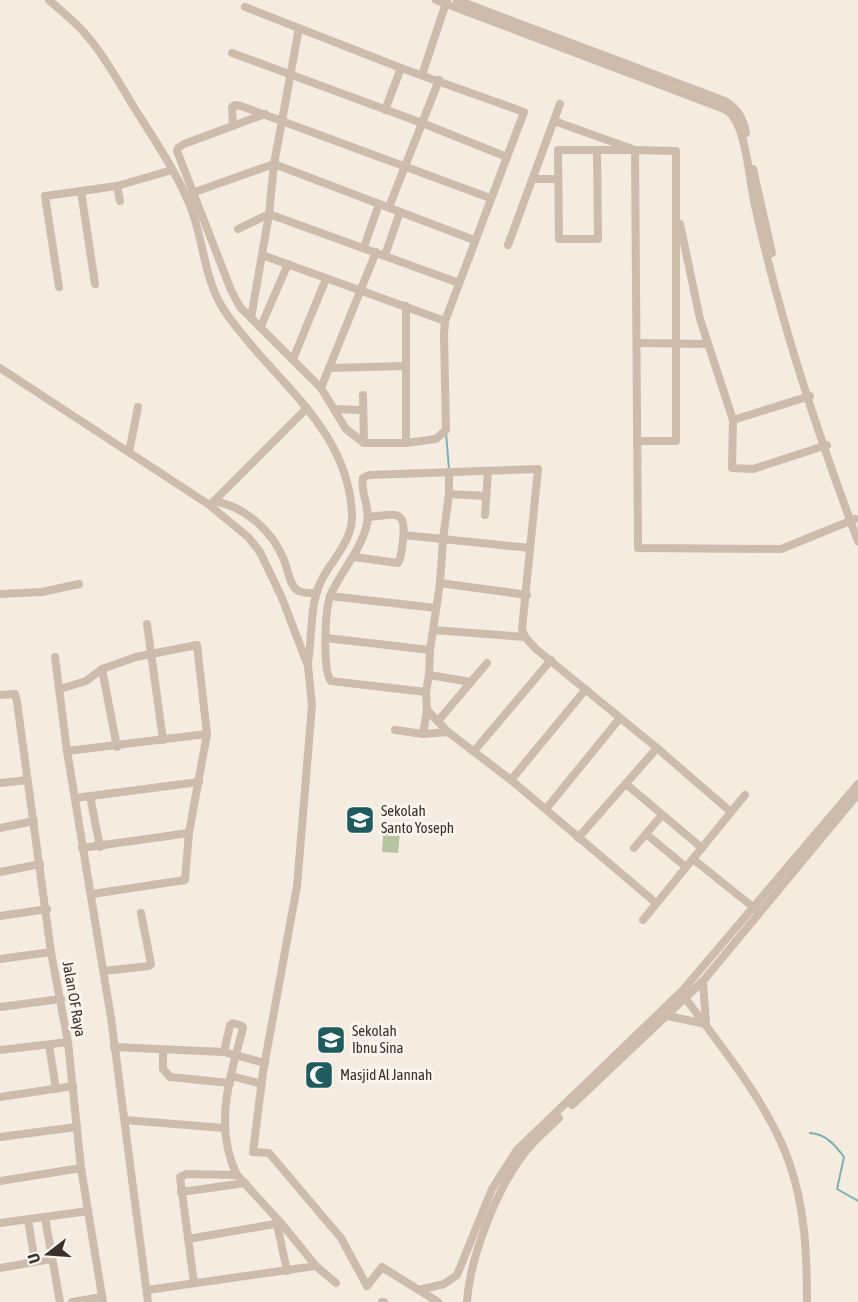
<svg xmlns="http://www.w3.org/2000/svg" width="858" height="1302" font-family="'Asap Condensed',sans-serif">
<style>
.green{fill:#b8c4a0}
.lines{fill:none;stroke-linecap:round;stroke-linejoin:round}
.stream{stroke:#7fb0b2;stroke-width:2}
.minor{stroke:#cdbbac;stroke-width:8}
.labels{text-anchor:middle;stroke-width:6;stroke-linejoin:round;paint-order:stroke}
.poi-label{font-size:15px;fill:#3b302b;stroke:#fbf5ee;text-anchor:start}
.street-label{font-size:15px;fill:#3b302b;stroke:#fbf5ee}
</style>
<rect width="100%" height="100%" fill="#f4ebe1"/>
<!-- green -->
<path class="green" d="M384,822L401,823L398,853L382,852Z"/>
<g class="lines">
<!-- stream -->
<g class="stream">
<path d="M446,433L449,469"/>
<path d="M810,1133C826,1134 835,1145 844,1157L837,1189L858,1201"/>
</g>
<!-- minor -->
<g class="minor">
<path d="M49,0C62,12 77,23 88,37C107,59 120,85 135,109C154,139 175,170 189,203C204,238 203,278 224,310C269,378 347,424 352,513C354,546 323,565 316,595C310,616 312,640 308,662"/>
<path d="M436,0L724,109C746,118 749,179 754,201C779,318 816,430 858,541"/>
<path d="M457,0L725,101C738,109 743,118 746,133"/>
<path d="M245,7L401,68L524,112L445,321L444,335L446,430L436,439L406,443H364L346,429L321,388L251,318L269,214L274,164L299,28"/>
<path d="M232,53L422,123L507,157"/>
<path d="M422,75L447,0"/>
<path d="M385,110L401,68"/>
<path d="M554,121L635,150L676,151V441H637"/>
<path d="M233,126L232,107L235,105L241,106L490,198"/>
<path d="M597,150L598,239H559L558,150H635L638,548L781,549L855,519"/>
<path d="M753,169L772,253"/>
<path d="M533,179H558"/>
<path d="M117,186L120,201"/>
<path d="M81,191L95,284"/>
<path d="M192,193L274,164L474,240"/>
<path d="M389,207L439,80"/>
<path d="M680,224L700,319L733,420"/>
<path d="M238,229L269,214L459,283"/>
<path d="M508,245L560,104"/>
<path d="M364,247L379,204"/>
<path d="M262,255L445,321"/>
<path d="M385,255L400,212"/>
<path d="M59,287L45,196L117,186L172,170"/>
<path d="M406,306V443"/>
<path d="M251,318L240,307L231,290L177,151L178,148L184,144L265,114"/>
<path d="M261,326L288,264"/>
<path d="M637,343L708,344"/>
<path d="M293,359L326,279"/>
<path d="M0,368L208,504L248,537L260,552L282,598L308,666L312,705L297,886L263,1072L253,1152L269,1153L341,1238L367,1286L382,1267L438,1302"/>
<path d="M329,368L405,366"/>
<path d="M321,388L376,252"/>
<path d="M363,395L364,443"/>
<path d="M810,396L733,420L732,468L753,469L827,445"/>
<path d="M334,409L362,410"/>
<path d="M129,452L138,407"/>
<path d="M449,494L486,496"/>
<path d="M214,501C245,507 272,530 284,560C288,569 289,584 297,590C303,594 310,593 316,593"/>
<path d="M212,503L307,408"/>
<path d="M485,515L488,471"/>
<path d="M404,535L530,548"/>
<path d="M354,557L398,563C402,556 402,548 403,540C407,507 394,515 368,517"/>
<path d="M440,583L527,595"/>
<path d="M0,594L42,592L79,584"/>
<path d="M330,596L436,608"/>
<path d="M147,624L163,740"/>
<path d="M433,630L525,637"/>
<path d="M326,638L430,650"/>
<path d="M55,657L67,751L111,1018L148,1302"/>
<path d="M102,669L117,747"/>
<path d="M429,675L471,682"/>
<path d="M60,689L86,681L102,669L136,657L197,645L207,734L189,833L185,880L92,894"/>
<path d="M426,692L331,681C322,669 325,608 331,594C342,570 361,550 367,524C371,508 360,493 363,478L369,475L538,469L522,629L525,637L536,649L657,748L731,812"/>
<path d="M0,695L15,694L17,702L51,952L68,1042L81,1168L103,1302"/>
<path d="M427,710L448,732L511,780L656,903"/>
<path d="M438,721L487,663"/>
<path d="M395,730L423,734"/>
<path d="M448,732L423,734L427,710L426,692L429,675L430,650L440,583L443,539L449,494V472"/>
<path d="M67,751L207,734"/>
<path d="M474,751L551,660"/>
<path d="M511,780L586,689"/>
<path d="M0,783L27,780"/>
<path d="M626,784L702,848"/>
<path d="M90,796L100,847"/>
<path d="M75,798L199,782"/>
<path d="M546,809L620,718"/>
<path d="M0,828L34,821"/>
<path d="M646,834L686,867"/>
<path d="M578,838L657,748"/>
<path d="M82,848L189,833"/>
<path d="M634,848L662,815"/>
<path d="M693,859L758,911"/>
<path d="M0,872L40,864"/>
<path d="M0,916L47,909"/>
<path d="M643,920L745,795"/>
<path d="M0,959L51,952"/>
<path d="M104,971L149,966L151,964L141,913"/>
<path d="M683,995C719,1044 769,1104 789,1162C805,1207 807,1254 807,1302"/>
<path d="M0,1007L61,999"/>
<path d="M668,1016L706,1024L703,981"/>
<path d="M49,1045L56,1089"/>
<path d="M114,1047L224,1052L265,1063"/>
<path d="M0,1050L68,1042"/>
<path d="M163,1050V1069L170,1077L230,1083"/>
<path d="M224,1052L230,1025L233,1023L242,1026L243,1028C230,1078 213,1126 237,1175L281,1223L316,1266L336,1283"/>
<path d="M231,1076L262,1084"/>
<path d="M0,1097L73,1086"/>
<path d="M572,1105L703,981L858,794"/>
<path d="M125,1120L224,1128"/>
<path d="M0,1137L77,1127"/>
<path d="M0,1181L81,1168"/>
<path d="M181,1192L245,1183"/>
<path d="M45,1218L60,1302"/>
<path d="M28,1220L35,1262"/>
<path d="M0,1223L88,1211"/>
<path d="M277,1224L287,1271"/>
<path d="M188,1239L281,1223"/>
<path d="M0,1268L51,1259"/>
<path d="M194,1283L180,1177L187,1174L237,1175"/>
<path d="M147,1290L316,1266"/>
<path d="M419,1290L444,1284L457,1275L492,1189L517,1150L682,991L858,784"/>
<path d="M72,1302L102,1297"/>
<path d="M382,1302H384"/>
<path d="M467,1302C470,1257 496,1191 523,1155C533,1141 547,1130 559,1118"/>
</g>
</g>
<!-- icons -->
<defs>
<g id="school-square" transform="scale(1.5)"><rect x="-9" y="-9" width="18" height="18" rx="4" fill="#1f5a5e" stroke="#fbf5ee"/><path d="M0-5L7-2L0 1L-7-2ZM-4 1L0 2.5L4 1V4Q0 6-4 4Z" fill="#fff"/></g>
<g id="mosque-square" transform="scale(1.5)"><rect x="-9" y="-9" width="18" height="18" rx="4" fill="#1f5a5e" stroke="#fbf5ee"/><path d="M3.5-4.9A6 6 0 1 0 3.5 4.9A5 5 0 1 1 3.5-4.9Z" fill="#fff"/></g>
</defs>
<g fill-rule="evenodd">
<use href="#school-square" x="360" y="820"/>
<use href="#school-square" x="331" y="1040"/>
<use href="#mosque-square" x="319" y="1075"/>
</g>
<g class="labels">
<!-- poi labels -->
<g class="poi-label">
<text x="381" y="816">Sekolah<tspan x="381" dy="17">Santo Yoseph</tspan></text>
<text x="352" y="1036">Sekolah<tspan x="352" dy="17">Ibnu Sina</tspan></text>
<text x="340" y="1080">Masjid Al Jannah</text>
</g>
<!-- street labels -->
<g class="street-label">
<text transform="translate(74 999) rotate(80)" y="5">Jalan OF Raya</text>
</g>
</g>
<!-- north arrow -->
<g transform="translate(48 1254) rotate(253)" stroke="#fbf5ee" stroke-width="4.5" paint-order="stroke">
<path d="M0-4.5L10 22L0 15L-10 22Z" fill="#3b302b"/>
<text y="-9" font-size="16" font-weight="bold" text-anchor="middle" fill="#3b302b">U</text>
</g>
</svg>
